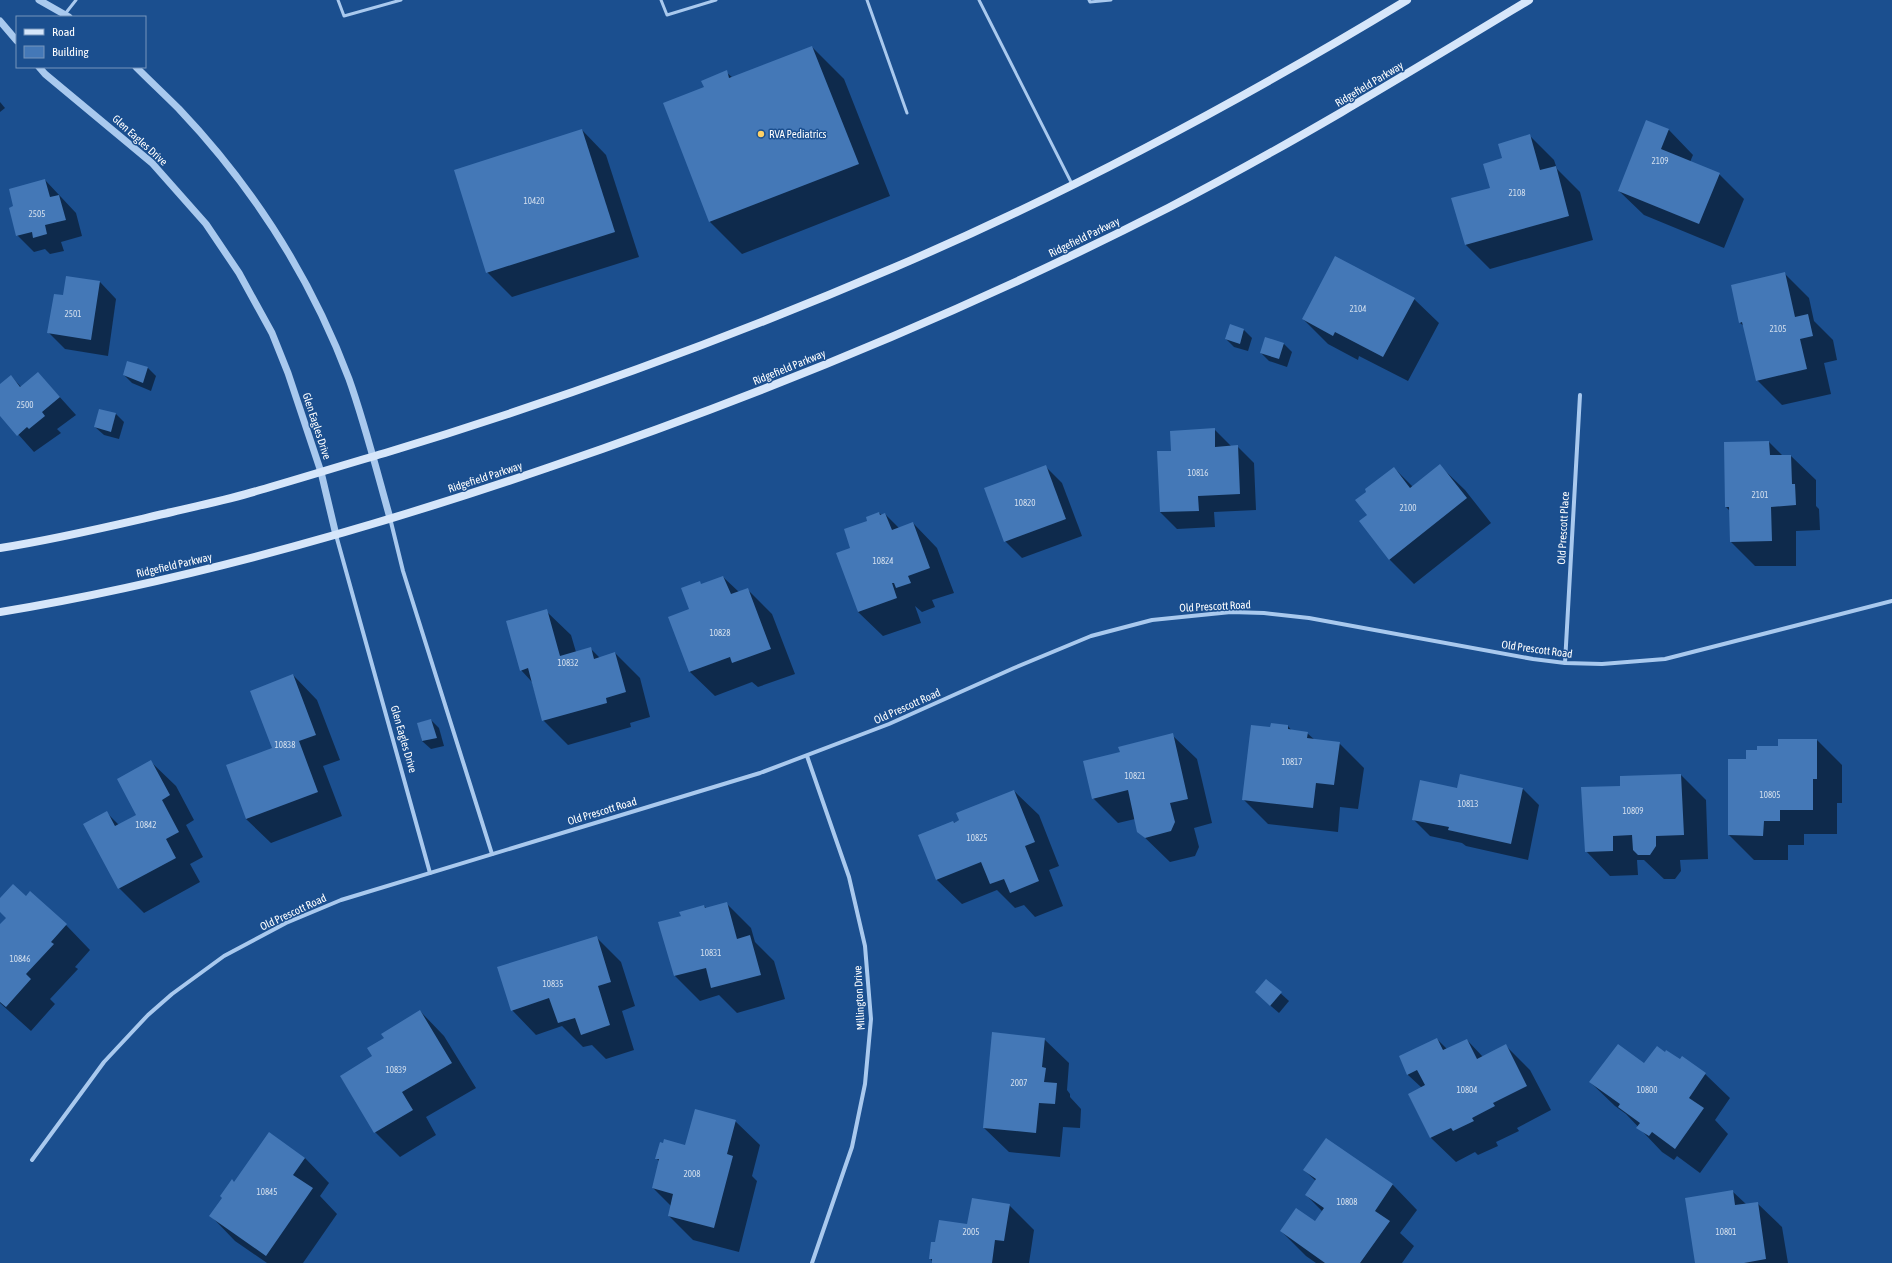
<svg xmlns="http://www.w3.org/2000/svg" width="1892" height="1263" font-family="'Asap Condensed',sans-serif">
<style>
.shadow{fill:#0007}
.building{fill:#4478b7}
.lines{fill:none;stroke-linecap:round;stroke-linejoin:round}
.service{stroke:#a9c9ee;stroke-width:3}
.minor{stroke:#a9c9ee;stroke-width:4}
.tertiary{stroke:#a9c9ee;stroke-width:7}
.secondary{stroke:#d6e6fa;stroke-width:8}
.poi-dot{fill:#ffd166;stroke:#1b4f8f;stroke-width:1.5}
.labels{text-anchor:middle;stroke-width:3;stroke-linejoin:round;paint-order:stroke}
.number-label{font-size:9px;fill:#d0dded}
.street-label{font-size:11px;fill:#fff;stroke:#1b4f8f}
.poi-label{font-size:11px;fill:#fff;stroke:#1b4f8f;text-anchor:start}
</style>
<rect width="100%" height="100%" fill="#1b4f8f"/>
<!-- shadow -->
<g class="shadow">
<path d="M812,47L844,79L890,196L742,254L710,222L664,104L705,88L726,72L733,78Z"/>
<path d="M0,102L5,108L0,112Z"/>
<path d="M1647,121L1669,130L1693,155L1690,162L1719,174L1744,199L1724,248L1644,215L1619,191Z"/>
<path d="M582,130L606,155L639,257L512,297L487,272Z"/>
<path d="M1530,136L1554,160L1557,169L1580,192L1593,240L1490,269L1465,244L1504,159Z"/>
<path d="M45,180L76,213L82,236L61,242L64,251L50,254L45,249L34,252L17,235L15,207Z"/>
<path d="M1784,273L1809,298L1814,321L1833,340L1837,360L1824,363L1831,394L1782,405L1757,380L1745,327L1740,323Z"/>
<path d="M100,282L116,299L108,356L65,349L48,332Z"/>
<path d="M1414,299L1439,323L1408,381L1359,356L1358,360L1328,344L1303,319Z"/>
<path d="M1244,330L1252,338L1248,351L1234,347L1226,339Z"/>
<path d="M1284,344L1292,352L1287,367L1269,361L1261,353Z"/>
<path d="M147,367L156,376L151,391L132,383L124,375Z"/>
<path d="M38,373L76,415L57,429L61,433L34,452L0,414V385L11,376L21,387Z"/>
<path d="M116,414L124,422L119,439L104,435L95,427Z"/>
<path d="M1214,429L1231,446H1237L1254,463L1256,510L1214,512L1215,527L1177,529L1160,512L1172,452Z"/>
<path d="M1769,442L1783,456H1791L1816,480V506L1819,509L1820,530L1796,531V566H1755L1731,542L1730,511L1726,507Z"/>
<path d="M1440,466L1465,490L1491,523L1414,584L1389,559L1368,515L1394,468L1413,487Z"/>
<path d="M1046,467L1062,483L1082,536L1022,558L1005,541Z"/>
<path d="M879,513L882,515L885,514L899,528L913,523L937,548L954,593L932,600L935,607L922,612L915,606L921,623L883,636L858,612L852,548L868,521Z"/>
<path d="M723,577L739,592L747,589L772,614L795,674L758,687L752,682L715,696L690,672L670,618L691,610L702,585Z"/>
<path d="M546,611L571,635L576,652L590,648L600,658L615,653L640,678L650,717L630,723L631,727L568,745L543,720L532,682L521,670Z"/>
<path d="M293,675L317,700L340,760L323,766L342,816L271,843L246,819L273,748Z"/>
<path d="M431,720L439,728L444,746L431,749L422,741L418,723Z"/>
<path d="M1288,726L1292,731L1307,733L1315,740L1339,743L1364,768L1358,809L1340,807L1338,832L1268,824L1243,799L1271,728Z"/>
<path d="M1172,735L1197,759L1212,823L1194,828L1199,847L1195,856L1170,862L1138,831L1135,819L1118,823L1093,798Z"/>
<path d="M1817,740L1842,765V803H1837V834H1804V845H1788V860H1754L1729,835L1747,760L1758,751Z"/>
<path d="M151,762L176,786L194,820L186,825L203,857L190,864L200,882L144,913L119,888L106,812L119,825L137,815Z"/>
<path d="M1681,775L1706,800L1708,859L1680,860L1681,871L1675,879H1664L1644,860H1637L1638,875L1610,876L1586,851L1621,786V777Z"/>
<path d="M1458,789H1523L1539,805L1528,860L1466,846L1462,843L1430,836L1413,819Z"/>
<path d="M1014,791L1039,815L1059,866L1049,870L1063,906L1035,917L1024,905L1015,908L997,890L962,904L937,880L919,836L954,823Z"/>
<path d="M26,897L66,925L90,950L75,967L78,969L50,999L55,1004L31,1031L0,1003V926L7,918L0,911V899Z"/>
<path d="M726,903L751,928L755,942L774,961L785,999L737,1013L719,995L700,1001L675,976L660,923L682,916L704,906L707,909Z"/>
<path d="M596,937L621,962L635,1006L622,1011L634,1050L606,1059L592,1045L583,1047L562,1026L536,1035L512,1010Z"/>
<path d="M1266,980L1289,1001L1279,1013L1264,1000Z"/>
<path d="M420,1011L444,1036L476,1088L426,1117L436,1135L400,1157L375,1132L341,1077L374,1057L385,1038Z"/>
<path d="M1044,1039L1069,1063L1067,1090L1070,1094V1097L1081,1109L1080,1128L1063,1127L1060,1157L1009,1152L984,1128Z"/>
<path d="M1437,1039L1447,1049L1467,1040L1483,1057L1505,1045L1530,1070L1551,1110L1517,1128L1519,1131L1496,1142L1498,1146L1478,1155L1475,1152L1456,1162L1431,1138L1409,1095L1422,1088L1408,1075L1400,1057Z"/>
<path d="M1680,1061L1705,1074L1730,1098L1715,1120L1728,1134L1700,1173L1677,1156L1674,1160L1662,1152L1626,1114L1615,1106L1590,1082L1644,1065Z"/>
<path d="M735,1121L760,1145L752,1176L757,1181L739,1252L693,1240L669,1216L671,1206L653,1188L660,1162L656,1158L686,1146Z"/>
<path d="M1326,1139L1393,1185L1417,1210L1400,1233L1414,1246L1402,1263H1316L1306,1256L1281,1231L1315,1222L1323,1212L1306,1195L1316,1181L1304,1170Z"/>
<path d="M305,1158L329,1183L320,1196L337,1214L303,1263H267L235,1241L211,1216L234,1183Z"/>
<path d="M1732,1191L1746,1204L1757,1203L1782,1227L1788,1263H1696Z"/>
<path d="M1009,1205L1034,1230L1029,1263H933L930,1258L936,1243L968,1225Z"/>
</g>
<!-- building -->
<g class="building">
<path d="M812,46L859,164L709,222L663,103L704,87L701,81L727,70L729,78Z"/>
<path d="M1646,120L1669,129L1661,149L1720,173L1699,224L1618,191Z"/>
<path d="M582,129L615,232L486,273L454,170Z"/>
<path d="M1530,134L1540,170L1556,166L1569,216L1465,245L1451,198L1490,188L1483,164L1502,158L1498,144Z"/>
<path d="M45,179L50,197L59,195L66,220L45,225L47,234L33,238L32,232L16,236L9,208L13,206L9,189Z"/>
<path d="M1335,256L1415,298L1383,357L1335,332L1333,336L1302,319Z"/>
<path d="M1785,272L1795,317L1808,314L1813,336L1800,339L1807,369L1756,381L1742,322L1739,323L1731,285Z"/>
<path d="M66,276L100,281L91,340L47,333L54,294L63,295Z"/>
<path d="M1230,324L1244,329L1240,344L1225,339Z"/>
<path d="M1265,337L1284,343L1279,359L1260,353Z"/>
<path d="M127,361L148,367L143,383L123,375Z"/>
<path d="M38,372L60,397L42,412L45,416L29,429L27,427L17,436L0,416V384L11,375L20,387Z"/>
<path d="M99,409L116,413L111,432L94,427Z"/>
<path d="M1215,428V447L1238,445L1240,494L1198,496L1199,511L1160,512L1157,451H1171L1170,431Z"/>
<path d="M1769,441L1770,455H1791L1792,484H1795L1796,505L1771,507L1772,541L1730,542L1729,507H1725L1724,442Z"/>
<path d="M1440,464L1467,498L1389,560L1359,521L1367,515L1355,500L1366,492L1365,489L1394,467L1410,488Z"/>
<path d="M1046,465L1066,519L1004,542L984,488Z"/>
<path d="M879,512L880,515L885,513L892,530L913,522L930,568L908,576L911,583L896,588L894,583H892L897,598L858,612L836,553L850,548L844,529L867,521L866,517Z"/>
<path d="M723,576L731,594L748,588L771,649L732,663L730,657L689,672L668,617L689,609L681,588L700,581L701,584Z"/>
<path d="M547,609L560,656L591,647L594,659L615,652L626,692L606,698L607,703L542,721L528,668L520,671L506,621Z"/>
<path d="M293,674L316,735L299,741L318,792L246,819L226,765L272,748L250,691Z"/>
<path d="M431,719L437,738L422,741L417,723Z"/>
<path d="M1271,723L1288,725V729L1308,732L1307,738L1340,742L1334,785L1316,783L1313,808L1242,800L1251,725L1270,727Z"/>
<path d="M1173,733L1188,799L1170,803L1175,822L1171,831L1145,838L1137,832L1128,790L1092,799L1083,761L1120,752L1118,747Z"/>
<path d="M1778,739H1817V779H1813V810H1780V821H1764L1763,836L1728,835V759H1746V750H1757V746H1778Z"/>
<path d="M151,760L170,795L162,800L179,832L166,839L176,858L118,889L83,824L107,811L115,826L136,815L117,779Z"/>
<path d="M1460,774L1523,788L1511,844L1448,830L1449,827L1412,820L1420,780L1457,788Z"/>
<path d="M1681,774L1684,835L1656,836V846L1650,855H1638L1633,850L1632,835L1613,836V851L1585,852L1581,787L1620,786V776Z"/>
<path d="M1014,790L1035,842L1025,846L1039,881L1010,893L1004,879L990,884L981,862L936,880L918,835L953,821L954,823L959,820L956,813Z"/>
<path d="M13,884L26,896L30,891L67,924L51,942L54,944L26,974L31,979L6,1007L0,1002V924L6,918L0,912V898Z"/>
<path d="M727,902L737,939L750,935L761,975L711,988L706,968L674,976L658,922L681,916L679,912L704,905L705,908Z"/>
<path d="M597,936L611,982L598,986L610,1025L581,1035L575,1018L558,1023L549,998L511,1011L497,967Z"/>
<path d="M1266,979L1282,992L1270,1006L1255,992Z"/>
<path d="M420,1010L452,1063L402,1092L413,1110L374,1133L340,1076L372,1056L367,1048L384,1038L381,1034Z"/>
<path d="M992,1032L1045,1038L1042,1067L1046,1068L1044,1082L1057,1083L1055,1104L1039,1103L1036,1133L983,1128Z"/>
<path d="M1437,1038L1443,1050L1467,1039L1477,1059L1506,1044L1527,1086L1493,1103L1495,1106L1472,1118L1474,1121L1453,1131L1451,1128L1430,1138L1408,1094L1425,1085L1417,1070L1407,1075L1399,1056Z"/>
<path d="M1618,1044L1644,1063L1657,1046L1665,1052L1666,1050L1680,1059L1682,1056L1706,1073L1689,1098L1704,1108L1675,1149L1652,1132L1649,1136L1636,1128L1640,1123L1618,1107L1620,1104L1589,1082Z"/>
<path d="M695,1109L736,1120L727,1154L733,1156L714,1228L668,1216L673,1194L652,1188L659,1159H655L660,1142L663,1143L664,1139L685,1145Z"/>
<path d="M269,1132L305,1158L293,1175L313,1188L266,1256L209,1216L222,1198L220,1196L232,1179L234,1182Z"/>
<path d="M1326,1138L1393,1184L1375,1211L1390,1221L1360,1263H1325L1280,1231L1296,1208L1315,1221L1324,1208L1305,1195L1316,1179L1303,1170Z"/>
<path d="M1733,1190L1735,1205L1758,1202L1766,1259L1744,1263H1695L1685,1198Z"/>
<path d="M972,1198L1010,1204L1004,1241L995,1240L992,1263H932V1259H929L931,1242H935L939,1220L967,1224Z"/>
</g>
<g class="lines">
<!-- service -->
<g class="service">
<path d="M338,0L344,16L401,0"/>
<path d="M661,0L667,15L716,0"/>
<path d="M867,0L907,113"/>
<path d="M979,0L1072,184"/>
<path d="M1089,0L1090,2L1111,0"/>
<path d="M65,14L76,0"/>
</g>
<!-- minor -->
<g class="minor">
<path d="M390,518L403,571L492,854"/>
<path d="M336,535L430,873"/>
<path d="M1565,663L1580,395"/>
<path d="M807,756L849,877L865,946L871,1019L865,1084L852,1147L812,1263"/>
<path d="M32,1160L104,1062L148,1015L172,994L224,956L286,923L341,900L760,773L889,724L1014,668L1091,636L1152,620L1231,612L1264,613L1309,618L1533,659L1565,663L1602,664L1665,659L1892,601"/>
</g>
<!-- tertiary -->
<g class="tertiary">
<path d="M39,0L69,17"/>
<path d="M0,21L17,41"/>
<path d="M39,67L45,74L152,163L206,224L239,273L272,333L288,373L321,472L336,535"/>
<path d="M136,67C150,81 165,95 179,109C253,187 311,278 349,379C365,424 377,472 390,518"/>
</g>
<!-- secondary -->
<g class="secondary">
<path d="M0,548C58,539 115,525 172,512C201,505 231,499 260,490C302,478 343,465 385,453C557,401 727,339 893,268C1071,192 1242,100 1407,0"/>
<path d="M0,612C186,581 369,529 547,468C759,396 968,310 1168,208C1292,144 1410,72 1529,0"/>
</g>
</g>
<!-- markers -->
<circle class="poi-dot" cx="761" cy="134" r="4"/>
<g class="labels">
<!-- number labels -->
<g class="number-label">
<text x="1660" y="164">2109</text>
<text x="1517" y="196">2108</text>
<text x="534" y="204">10420</text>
<text x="37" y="217">2505</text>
<text x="1358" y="312">2104</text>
<text x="73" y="317">2501</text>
<text x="1778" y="332">2105</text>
<text x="25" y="408">2500</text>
<text x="1198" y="476">10816</text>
<text x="1760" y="498">2101</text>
<text x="1025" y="506">10820</text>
<text x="1408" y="511">2100</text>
<text x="883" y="564">10824</text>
<text x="720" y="636">10828</text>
<text x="568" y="666">10832</text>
<text x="285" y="748">10838</text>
<text x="1292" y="765">10817</text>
<text x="1135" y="779">10821</text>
<text x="1770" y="798">10805</text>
<text x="1468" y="807">10813</text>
<text x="1633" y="814">10809</text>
<text x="146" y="828">10842</text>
<text x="977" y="841">10825</text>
<text x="711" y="956">10831</text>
<text x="20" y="962">10846</text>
<text x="553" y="987">10835</text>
<text x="396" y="1073">10839</text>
<text x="1019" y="1086">2007</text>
<text x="1467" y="1093">10804</text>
<text x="1647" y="1093">10800</text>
<text x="692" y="1177">2008</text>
<text x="267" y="1195">10845</text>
<text x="1347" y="1205">10808</text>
<text x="971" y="1235">2005</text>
<text x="1726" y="1235">10801</text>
</g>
<!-- street labels -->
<g class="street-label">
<text transform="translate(1369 84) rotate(-31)" y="4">Ridgefield Parkway</text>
<text transform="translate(140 140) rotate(42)" y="4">Glen Eagles Drive</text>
<text transform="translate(1084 237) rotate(-26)" y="4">Ridgefield Parkway</text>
<text transform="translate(789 367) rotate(-22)" y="4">Ridgefield Parkway</text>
<text transform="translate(317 426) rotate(72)" y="4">Glen Eagles Drive</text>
<text transform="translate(485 477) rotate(-18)" y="4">Ridgefield Parkway</text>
<text transform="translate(1563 528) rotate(-87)" y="4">Old Prescott Place</text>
<text transform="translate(174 565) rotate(-13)" y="4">Ridgefield Parkway</text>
<text transform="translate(1215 606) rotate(-3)" y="4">Old Prescott Road</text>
<text transform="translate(1537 649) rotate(8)" y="4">Old Prescott Road</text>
<text transform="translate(907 706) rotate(-24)" y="4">Old Prescott Road</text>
<text transform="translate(404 739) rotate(74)" y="4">Glen Eagles Drive</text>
<text transform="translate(602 811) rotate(-17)" y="4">Old Prescott Road</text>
<text transform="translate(293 912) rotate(-25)" y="4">Old Prescott Road</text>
<text transform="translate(859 998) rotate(-93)" y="4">Millington Drive</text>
</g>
<!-- poi labels -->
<g class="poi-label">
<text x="769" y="138">RVA Pediatrics</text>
</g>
</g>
<!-- legend -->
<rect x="16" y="16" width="130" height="52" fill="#1b4f8f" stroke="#7695bc"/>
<rect x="24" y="29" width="20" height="6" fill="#d6e6fa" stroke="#7695bc"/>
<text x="52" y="36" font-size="12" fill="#ffffff">Road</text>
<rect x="24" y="46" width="20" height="12" fill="#4478b7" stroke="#7695bc"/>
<text x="52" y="56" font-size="12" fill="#ffffff">Building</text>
</svg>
